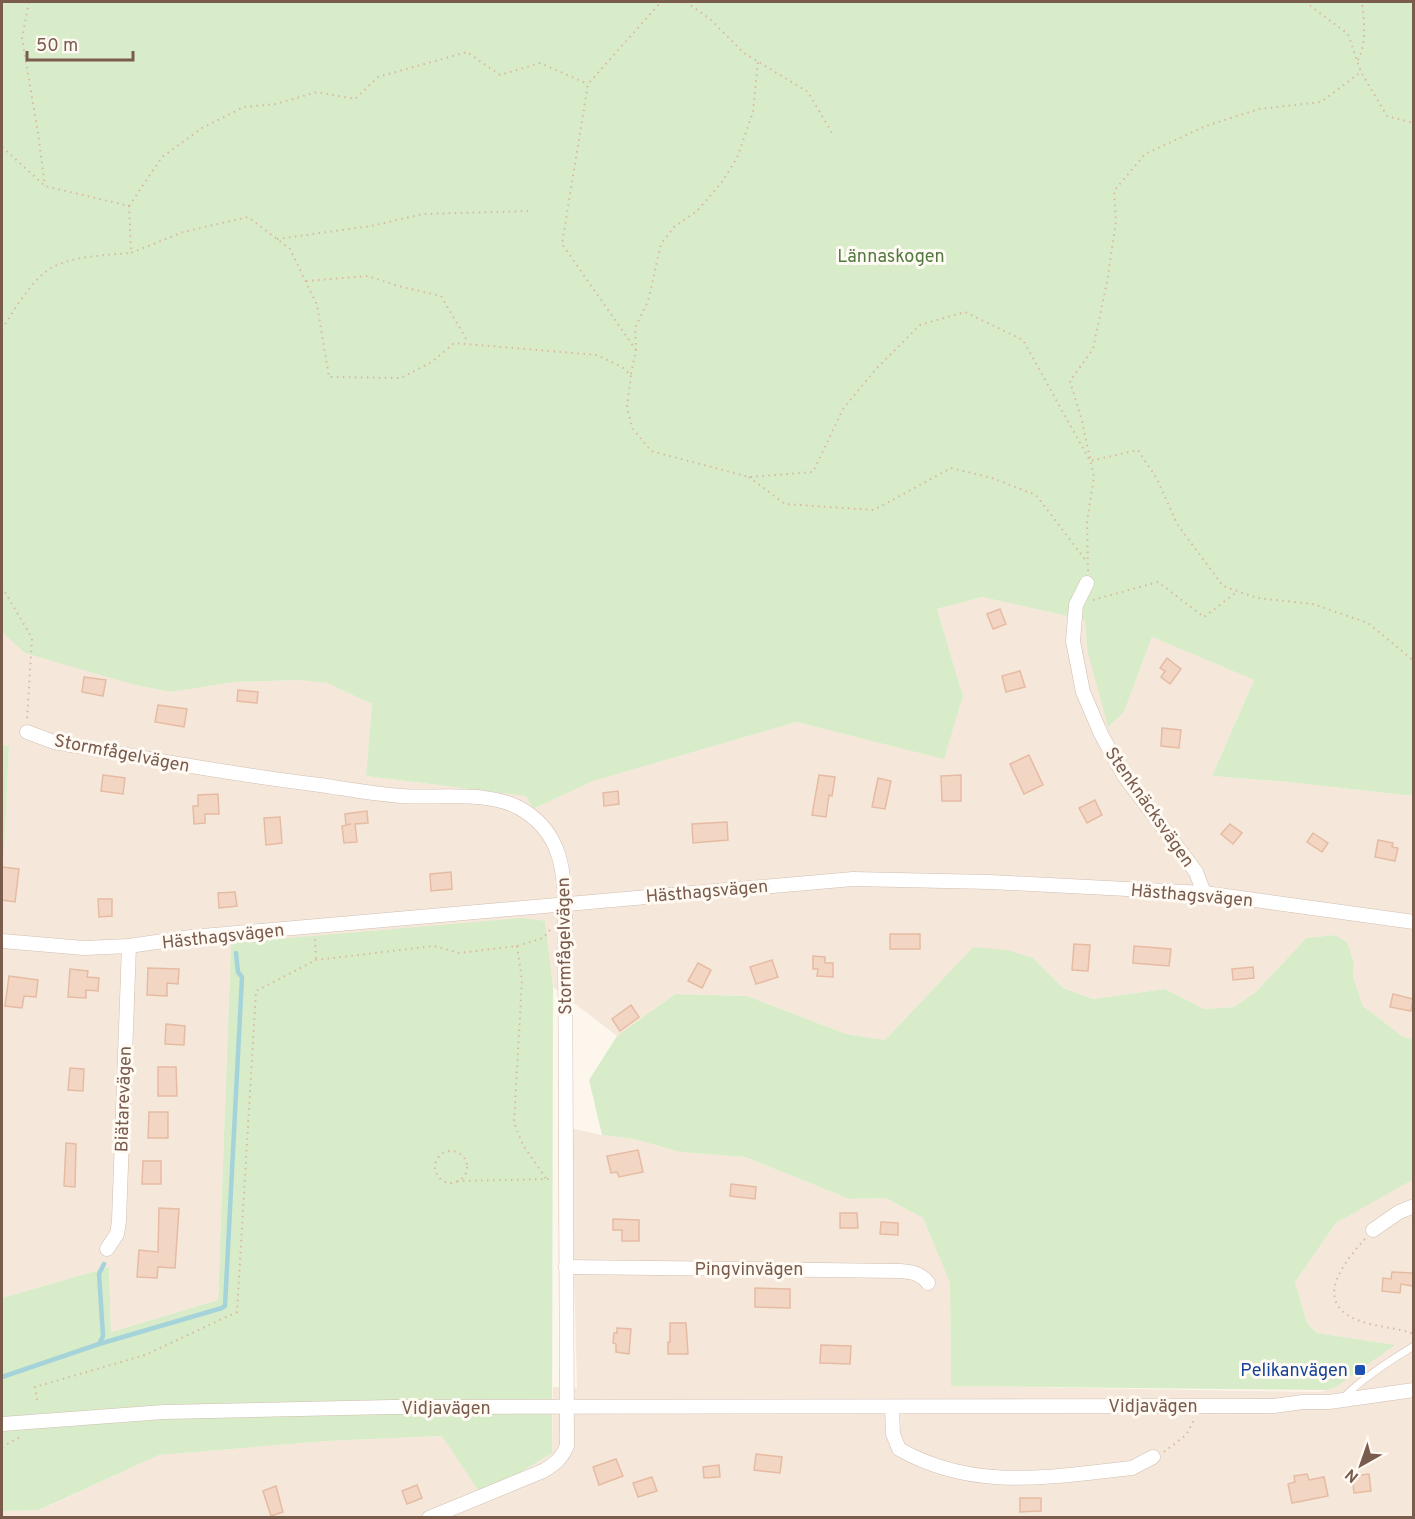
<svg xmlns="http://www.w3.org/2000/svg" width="1415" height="1519" font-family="Overpass,sans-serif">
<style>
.residential{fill:#f5e8da}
.green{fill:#d8ecc9}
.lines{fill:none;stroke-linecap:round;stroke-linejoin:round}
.stream{stroke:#a5d3da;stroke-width:4.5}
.building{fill:#f3d5c3;stroke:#e6bba3;stroke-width:1.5}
.service-casing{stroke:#d1beb0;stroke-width:8}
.minor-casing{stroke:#d1beb0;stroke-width:15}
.path{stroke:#d9b8a5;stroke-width:2;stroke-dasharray:1.5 4.5;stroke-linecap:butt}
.service{stroke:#fff;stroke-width:7}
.minor{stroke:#fff;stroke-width:14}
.transit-dot{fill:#1a4fb4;stroke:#fffaf3;stroke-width:2}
.labels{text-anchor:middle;stroke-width:6;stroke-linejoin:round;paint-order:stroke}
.park-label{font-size:18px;fill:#537a41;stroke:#fffaf3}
.street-label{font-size:18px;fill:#7a5c4d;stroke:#fffaf3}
.transit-label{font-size:18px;fill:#164399;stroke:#fffaf3;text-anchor:end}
</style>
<rect width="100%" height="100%" fill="#fdf6ec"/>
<!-- residential -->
<g class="residential">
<path d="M982,597L1085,620L1087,649L1124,712L1152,637L1254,680L1212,776L1288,782L1413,796V1040L1402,1036L1363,1006L1353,976L1354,962L1347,942L1335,935L1306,938L1256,992L1234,1007L1204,1009L1165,989L1093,999L1063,988L1033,958L973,947L885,1040L846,1034L747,996L675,994L617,1036L553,987L545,921L231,943L218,1300L111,1332L109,1267L2,1298V853L4,855L9,746L2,745V632L96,672L135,685L171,692L235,682L299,680L327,683L372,704L366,776L527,796L533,809L593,781L797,722L944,758L963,696L937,609Z"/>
<path d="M570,1128L602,1135L634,1139L680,1152L745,1157L849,1199L885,1198L923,1218L950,1283L951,1386L1320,1392L1336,1387L1394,1345L1317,1333L1307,1323L1295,1282L1336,1223L1413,1179V1517L2,1518V1511L40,1510L159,1455L327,1441L443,1436L482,1496L552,1453L553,1387L577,1388Z"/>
</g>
<!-- green -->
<g class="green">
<path d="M2,2H1413V796L1288,782L1212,776L1254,680L1152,637L1124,712L1108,727L1087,649L1085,620L982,597L937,609L963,696L944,759L797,722L593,781L533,809L526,796L366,776L372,704L327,683L299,680L235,682L171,692L135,685L25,653L2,632Z"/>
<path d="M2,745L9,746L4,856L2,853Z"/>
<path d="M522,918L545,921L553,987L552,1453L482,1496L442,1436L327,1441L159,1455L39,1510L2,1511V1298L109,1267L111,1332L218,1300L231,943Z"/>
<path d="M1335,935L1347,942L1354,962L1353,976L1363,1006L1402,1036L1413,1040L1414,1179L1336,1223L1295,1282L1307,1323L1317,1333L1395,1345L1336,1387L1328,1390L951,1386L950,1283L923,1218L885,1198L849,1199L745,1157L680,1152L634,1139L602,1135L589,1080L617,1036L675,994L747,996L846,1034L885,1040L973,947L1007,950L1033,958L1063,988L1093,999L1165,989L1204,1009L1234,1007L1256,992L1306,938Z"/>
</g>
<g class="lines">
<!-- stream -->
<g class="stream">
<path d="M99,1344L103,1336L99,1274L104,1264"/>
<path d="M2,1377L99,1344L222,1308L225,1306L242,977L238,972L236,953"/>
</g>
</g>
<!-- building -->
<g class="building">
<path d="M1000,609L1006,624L993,629L987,614Z"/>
<path d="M1167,658L1181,669L1170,684L1161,677L1165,671L1160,668Z"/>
<path d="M1020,671L1025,687L1006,692L1002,676Z"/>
<path d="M84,677L106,680L103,696L82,692Z"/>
<path d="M238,690L258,692L257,703L237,701Z"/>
<path d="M158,705L187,709L184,727L155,722Z"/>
<path d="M1162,728L1181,730L1179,748L1161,746Z"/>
<path d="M1029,755L1043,785L1024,794L1010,764Z"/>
<path d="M103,775L125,778L123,794L101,791Z"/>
<path d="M819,775L835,777L832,796L829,795L826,817L812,815Z"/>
<path d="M961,775V801H942L941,776Z"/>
<path d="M878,778L891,781L885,809L872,807Z"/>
<path d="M618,791L619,804L604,806L603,793Z"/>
<path d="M218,794L219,814H205V823L194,824L193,806H198V795Z"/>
<path d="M1095,800L1102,815L1087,823L1079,808Z"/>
<path d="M367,811L368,823L355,824L357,842L344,843L342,826L351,824L346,825L345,814Z"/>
<path d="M280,817L282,843L266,845L264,818Z"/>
<path d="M727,822L728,840L693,843L692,824Z"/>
<path d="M1230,824L1242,833L1233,844L1221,834Z"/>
<path d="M1313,833L1328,843L1322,852L1307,842Z"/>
<path d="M1378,840L1393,843L1392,847L1398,848L1395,861L1375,857Z"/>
<path d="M2,867L19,869L15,902L2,900Z"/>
<path d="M451,872L452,889L431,891L430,874Z"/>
<path d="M235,892L237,906L219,908L218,893Z"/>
<path d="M98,899H112V916L99,917Z"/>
<rect x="890" y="934" width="30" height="15"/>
<path d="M1074,944L1090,945L1088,971L1072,970Z"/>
<path d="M1134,946L1171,949L1169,966L1133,963Z"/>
<path d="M813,956L825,957V963H833V977L817,976L818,969H813Z"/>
<path d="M772,960L778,977L756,984L750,967Z"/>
<path d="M698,963L711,970L702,988L688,981Z"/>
<path d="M1253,967L1254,978L1233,980L1232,969Z"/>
<path d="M148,968L179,969L178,984L167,983V996L147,995Z"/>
<path d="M70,969L88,971L87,977L99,978L98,991L86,990V998L68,997Z"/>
<path d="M9,976L38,980L36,997L24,996L22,1008L5,1006Z"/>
<path d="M1393,994L1413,999L1411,1011L1390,1007Z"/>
<path d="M631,1005L639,1017L620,1031L612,1019Z"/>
<path d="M166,1024L185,1026L184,1045L165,1044Z"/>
<path d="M158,1067H176L177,1096H158Z"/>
<path d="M70,1068L84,1069L83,1091L68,1090Z"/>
<path d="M149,1112H168V1138H148Z"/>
<path d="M66,1143L76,1144L75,1187L64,1186Z"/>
<path d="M638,1150L643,1172L619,1177L617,1172L611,1173L607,1156Z"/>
<path d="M143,1161H161V1184H142Z"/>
<path d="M731,1184L756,1187L755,1199L730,1196Z"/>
<path d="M159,1208L179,1209L175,1268L158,1267L157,1278L137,1277L139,1250L158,1252Z"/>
<path d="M840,1213H857L858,1228H840Z"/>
<path d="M613,1219L639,1220V1241H622V1230H613Z"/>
<path d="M881,1222L898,1223V1235L880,1234Z"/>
<path d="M1392,1272L1413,1273V1286L1401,1284L1400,1293L1382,1291L1383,1278L1391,1279Z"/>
<path d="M755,1288L790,1289V1308L755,1307Z"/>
<path d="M670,1323H686L688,1354H668V1342H670Z"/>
<path d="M617,1328L631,1329L629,1354L616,1352V1344L613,1343L614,1333H617Z"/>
<path d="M821,1345L851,1346L850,1364L820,1363Z"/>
<path d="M756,1454L782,1457L780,1473L754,1470Z"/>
<path d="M616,1459L623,1476L599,1485L593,1467Z"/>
<path d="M719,1465L720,1477L704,1478L703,1467Z"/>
<path d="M1307,1474L1309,1480L1324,1477L1328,1496L1292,1503L1288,1484L1295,1482L1294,1476Z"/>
<path d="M1369,1474L1371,1491L1354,1493L1352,1476Z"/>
<path d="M652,1477L657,1491L638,1497L633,1483Z"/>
<path d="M417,1485L422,1498L407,1504L402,1491Z"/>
<path d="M276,1486L283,1512L271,1516L263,1491Z"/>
<path d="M1020,1498H1041V1511L1020,1512Z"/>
</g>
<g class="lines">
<!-- service casing -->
<g class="service-casing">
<path id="service" d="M1343,1398C1364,1377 1389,1361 1414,1346"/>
</g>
<!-- minor casing -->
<g class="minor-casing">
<g id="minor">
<path d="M1087,583L1076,605L1073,641L1083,692L1101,734L1123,774L1196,872L1204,893"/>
<path d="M27,732L54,742C143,758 231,774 320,785C347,789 374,794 401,796C440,799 493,789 526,812C559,834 564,867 565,904L567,1446C561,1459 555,1464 543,1471L429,1518"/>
<path d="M2,941L84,948L129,946L191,937L853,879L990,882L1204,893L1414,922"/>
<path d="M1373,1230L1399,1212L1414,1206"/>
<path d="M107,1249L117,1234L119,1221L129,946"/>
<path d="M566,1267L900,1271C911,1272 921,1273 928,1283"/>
<path d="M892,1407L893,1434L899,1449C971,1490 1044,1478 1123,1469L1132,1468L1153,1457"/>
<path d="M2,1424L164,1412L391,1407L1274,1406L1303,1402H1329L1414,1390"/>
</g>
</g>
<!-- path -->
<g class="path">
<path d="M29,2L22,38L38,133L45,186"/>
<path d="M686,2L710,19L744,53L808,92L832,133"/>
<path d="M1305,2L1348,34L1361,72L1387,116L1414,123"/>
<path d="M1358,60C1367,43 1364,20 1362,2"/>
<path d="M2,147L45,186L129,206L131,253L183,232L248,217L290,249L317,305L329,377L401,378L432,362L454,343L597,355L622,367L631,375L627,407L632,428L651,451L749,477L813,472L843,409L876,369L920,325L965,312L1023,340L1090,461L1138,450L1157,479L1177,524L1223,586L1257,598L1313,604L1368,623L1414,661"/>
<path d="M129,206L162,157L202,128L244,107L276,104L317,92L355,99L378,77L467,52L500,75L540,63L588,84"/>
<path d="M277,239L371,226L423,214L531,211"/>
<path d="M306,281L368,276L398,286L441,296L468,342"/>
<path d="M2,329C14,310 27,288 44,273C63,256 107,255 131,253"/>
<path d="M636,350L562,244L588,84L661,2"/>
<path d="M631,374L636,350L635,328L648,301L661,244L674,227L697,211L722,182L737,158L753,112L758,61"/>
<path d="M749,477L785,504L874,510L951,468L992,478L1036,495L1087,562"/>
<path d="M1088,571L1087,522L1094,477L1082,421L1070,381L1093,349L1107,282L1116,221L1114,191L1145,154L1206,126L1259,109L1321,102L1361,72"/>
<path d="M2,587L32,638L27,720"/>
<path d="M1093,600L1158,582L1204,617L1238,591"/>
<path d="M315,939L316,960"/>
<path d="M517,946L522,980L514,1123L523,1145L547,1180"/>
<circle cx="451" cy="1167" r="16"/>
<path d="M457,1181L553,1179"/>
<path d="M1365,1239C1346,1260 1312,1300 1355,1319C1373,1327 1395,1327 1414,1334"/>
<path d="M37,1400L35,1387L145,1355L237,1312L256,991L316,960L434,946L459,953L517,946L543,938L550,930"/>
<path d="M2,1447L20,1437"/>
<path d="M1164,1452L1186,1435L1194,1420"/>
</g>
<!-- service -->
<use href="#service" class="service"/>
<!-- minor -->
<use href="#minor" class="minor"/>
</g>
<!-- markers -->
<rect class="transit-dot" x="1354" y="1364" width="12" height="12" rx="3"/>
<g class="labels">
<!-- park labels -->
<g class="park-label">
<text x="891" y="262">Lännaskogen</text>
</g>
<!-- street labels -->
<g class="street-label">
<text transform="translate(122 753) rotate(11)" y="6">Stormfågelvägen</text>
<text transform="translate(1150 807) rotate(55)" y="6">Stenknäcksvägen</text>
<text transform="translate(707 891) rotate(-5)" y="6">Hästhagsvägen</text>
<text transform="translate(1192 895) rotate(5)" y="6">Hästhagsvägen</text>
<text transform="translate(223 936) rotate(-6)" y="6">Hästhagsvägen</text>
<text transform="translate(564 946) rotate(-91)" y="6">Stormfågelvägen</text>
<text transform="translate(123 1099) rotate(-88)" y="6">Biätarevägen</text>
<text x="749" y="1275">Pingvinvägen</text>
<text x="1153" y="1412">Vidjavägen</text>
<text x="446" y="1414">Vidjavägen</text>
</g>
<!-- transit labels -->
<g class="transit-label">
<text x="1348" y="1376">Pelikanvägen</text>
</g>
</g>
<!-- border -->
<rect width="1415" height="1519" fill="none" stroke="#7a5c4d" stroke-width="6"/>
<!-- north arrow -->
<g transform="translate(1361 1465) rotate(220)" stroke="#fffaf3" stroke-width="4.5" paint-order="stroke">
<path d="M0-4.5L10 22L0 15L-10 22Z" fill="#7a5c4d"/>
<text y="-9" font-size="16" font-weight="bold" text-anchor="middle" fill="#7a5c4d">N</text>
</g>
<!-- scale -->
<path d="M27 51v9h106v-9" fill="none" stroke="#7a5c4d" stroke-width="3"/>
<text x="36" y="51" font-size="18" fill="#7a5c4d" stroke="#fffaf3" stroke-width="4.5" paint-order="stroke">50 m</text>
</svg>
